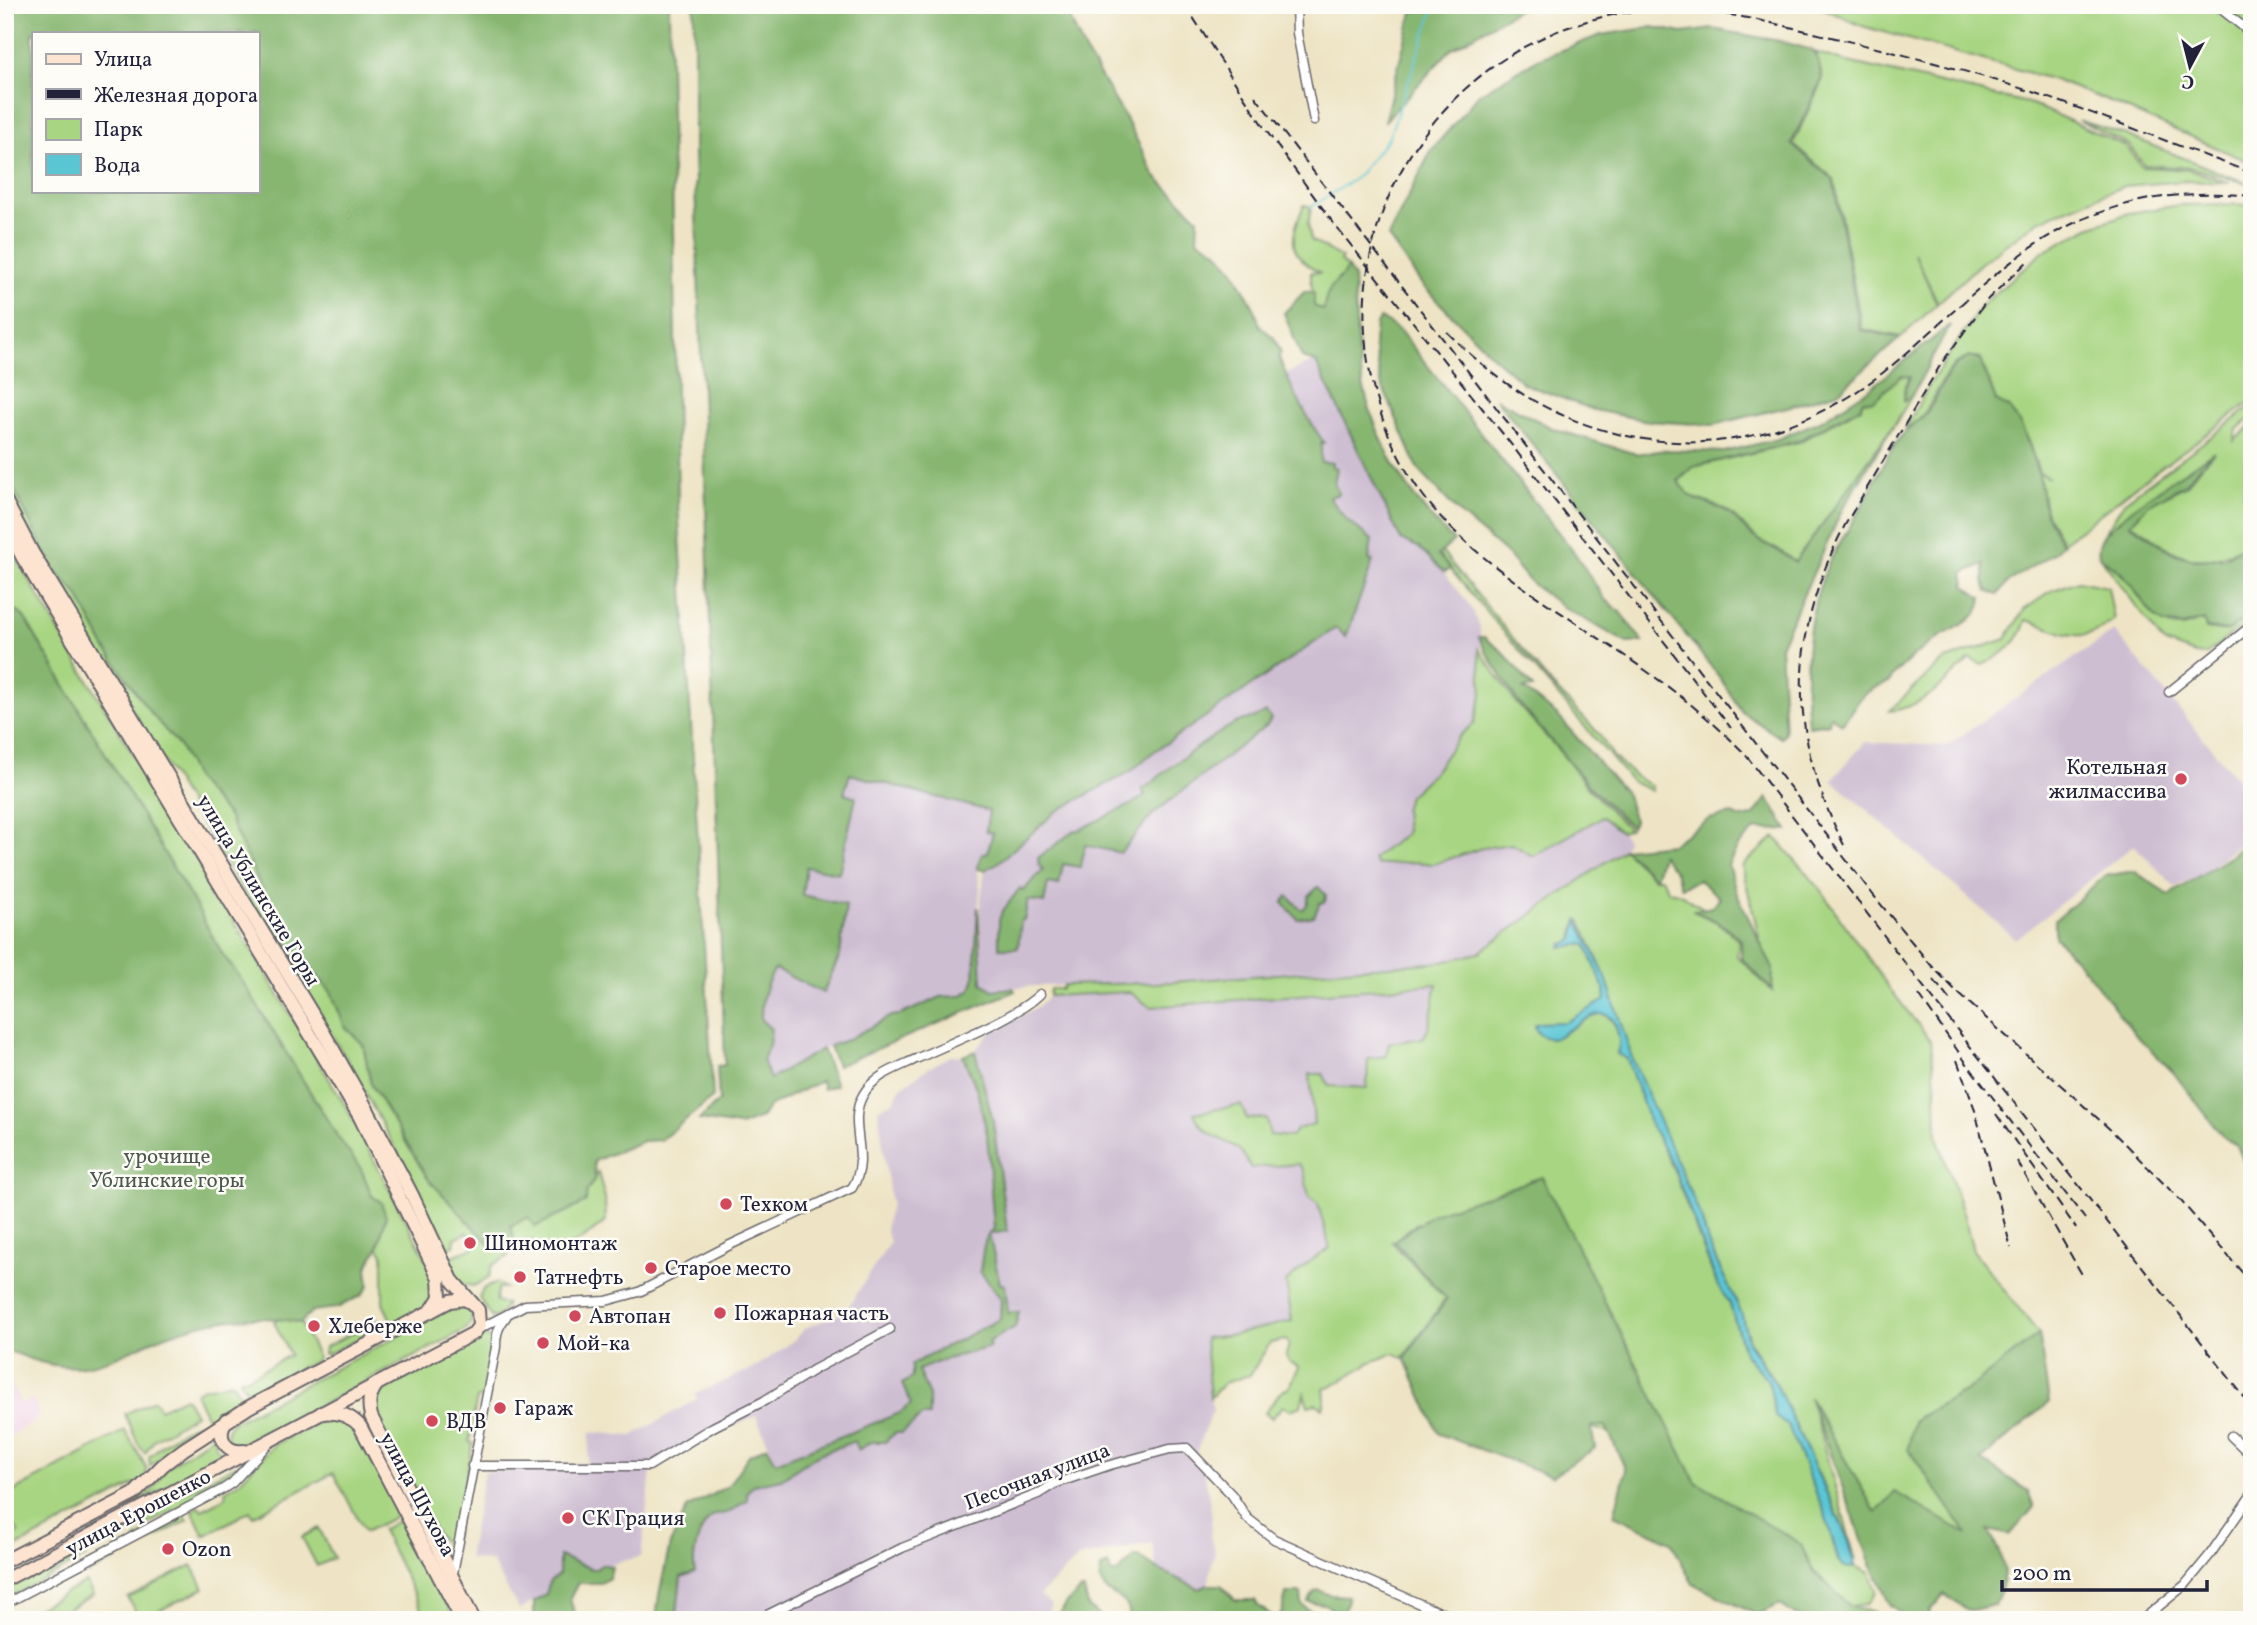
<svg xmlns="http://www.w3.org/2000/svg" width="2257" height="1625" font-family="Vollkorn,serif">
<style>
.built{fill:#f0d0e5}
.industrial{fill:#cebed2}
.green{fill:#a8d582;stroke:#657c5e;stroke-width:2;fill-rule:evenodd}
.forest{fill:#86b670;stroke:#546c56;stroke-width:2;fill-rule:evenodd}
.water{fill:#5ac6d4;stroke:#3e7488;stroke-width:2}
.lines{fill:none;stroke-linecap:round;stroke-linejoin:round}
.stream{stroke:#5ac6d4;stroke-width:2}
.minor-casing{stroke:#69666b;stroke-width:11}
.secondary-casing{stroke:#69666b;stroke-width:16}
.minor{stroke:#fff;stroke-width:8}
.secondary{stroke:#fde4d1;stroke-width:12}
.rail{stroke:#22223b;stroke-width:2;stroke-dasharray:10 5;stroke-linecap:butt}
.poi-dot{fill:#d1495b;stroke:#fdfcf7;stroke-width:2.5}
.labels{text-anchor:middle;stroke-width:5;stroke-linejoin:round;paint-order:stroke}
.poi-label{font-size:21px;fill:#22223b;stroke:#fdfcf7;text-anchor:start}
.street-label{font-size:21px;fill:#22223b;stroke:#fdfcf7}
.park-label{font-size:21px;fill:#4a5850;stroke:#fdfcf7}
</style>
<rect width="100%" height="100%" fill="#fdfcf7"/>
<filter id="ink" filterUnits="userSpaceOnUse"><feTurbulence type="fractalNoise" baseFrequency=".0143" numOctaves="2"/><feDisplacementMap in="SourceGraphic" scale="14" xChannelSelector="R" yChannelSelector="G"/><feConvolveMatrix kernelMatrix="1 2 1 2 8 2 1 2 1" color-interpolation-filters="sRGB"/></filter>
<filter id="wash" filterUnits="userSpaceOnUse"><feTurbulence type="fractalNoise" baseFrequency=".00686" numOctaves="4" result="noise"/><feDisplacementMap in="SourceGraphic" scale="28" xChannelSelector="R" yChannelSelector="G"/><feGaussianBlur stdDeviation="1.57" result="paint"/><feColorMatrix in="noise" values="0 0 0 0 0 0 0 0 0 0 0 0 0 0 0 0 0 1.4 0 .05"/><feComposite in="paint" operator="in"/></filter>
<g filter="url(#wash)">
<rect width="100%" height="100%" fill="#eee4c5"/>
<!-- built -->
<path class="built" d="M5,1370L21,1404L33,1399L39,1412L36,1420L5,1439Z"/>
<!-- industrial -->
<g class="industrial">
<path d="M1315,361L1401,540L1418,547L1444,572L1470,606L1480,627L1482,694L1474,724L1460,735L1434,772L1409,796L1404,809L1406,833L1374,860L1378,865L1414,862L1434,864L1482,848L1512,844L1533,856L1603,816L1621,832L1627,840L1624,848L1478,953L1443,962L1157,983L1032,986L993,990L982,983L980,907L985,870L999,862L1057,811L1130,772L1152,753L1336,628L1347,637L1372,562L1369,561L1356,529L1328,496L1334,483L1332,468L1321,462V444L1324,443L1311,424L1285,374Z"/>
<path d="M2114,631L2252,797V833L2204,873L2175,887L2134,845L2016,939L1832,780L1865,742L1946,746Z"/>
<path d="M850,774L989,811L994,833L987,854L977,869L980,889L975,938L974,981L971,989L961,996L941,997L900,1015L891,1016L846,1040L822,1049L770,1079L762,1060L769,1045L761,1021V1001L765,985L775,969L802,896L806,867L839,873L855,797L844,794Z"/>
<path d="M1437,984L1432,999L1430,1028L1423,1038L1390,1043L1386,1056L1368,1088L1329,1086L1314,1124L1297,1129L1291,1137L1270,1135L1218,1139L1241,1151L1251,1168L1299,1164L1304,1172L1309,1197L1318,1204L1330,1248L1309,1262L1292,1321L1233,1335L1205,1338L1210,1398L1213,1410L1202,1435L1195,1463L1204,1469L1212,1516L1210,1537L1215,1549L1208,1585L1199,1589L1157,1569L1152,1543L1078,1558L1040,1595L1051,1605L1044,1620H1014L1012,1617L1008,1620H1000L995,1618L993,1613L919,1620H673L680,1598L681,1577L692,1563L704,1527L714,1516L732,1512L740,1503L747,1501V1492L753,1485L781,1477L819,1454L856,1441L858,1450L870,1442H885L895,1433H902L923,1415L930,1402L924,1381L918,1370L943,1360L990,1346L988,1342L1015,1327L1019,1313L1008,1314L1005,1285L1000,1284L988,1234L980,1271L1001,1299L1000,1319L912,1364L911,1404L904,1408L900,1413L776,1462L756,1416L648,1468L651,1472L641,1557L618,1562L568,1582L519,1610L492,1562L468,1558L484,1472L588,1463L590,1432L632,1436L697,1399L695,1394L756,1367L795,1340L805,1328L845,1312L890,1242L885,1229L891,1204L878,1109L894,1101L900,1088L928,1068L953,1055L963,1056L977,1090L987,1134L994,1229L988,1232L1007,1231L993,1121L975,1051L990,1033L1039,1006L1049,996L1130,992L1150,1007Z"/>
</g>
<!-- green -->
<g class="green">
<path d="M1816,5H2252V28L2242,26L2252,34V163L2110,102L2054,80L1862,26Z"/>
<path d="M1815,52L1839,60L2032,104L2126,146L2142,167L2190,170L2230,183L2186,181L2124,186L2038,221L1981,263L1938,303L1914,253L1937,304L1901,337L1862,329L1834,179L1793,144L1823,79Z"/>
<path d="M2078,120L2126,135L2246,183L2192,168L2144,165L2128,144Z"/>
<path d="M2237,204L2252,206V401L2149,476L2063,543L2045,511L2039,473L2049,478L2039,472C2029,444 2023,415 1996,401L1981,359C1947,351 1941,391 1925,412C1920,419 1911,425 1904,430L1933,379L1982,305L2043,252L2089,227L2129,213L2181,205Z"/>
<path d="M1304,205L1311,207L1308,225L1311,240L1342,258L1340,261L1348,268C1335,285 1325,288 1324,311L1314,306C1314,294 1310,284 1311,272L1321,273C1286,255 1290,238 1304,205Z"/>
<path d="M1900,376L1910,377L1904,389V401L1911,397L1894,426L1795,562C1783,551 1771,547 1758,539C1746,531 1736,516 1724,509C1703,498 1694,505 1678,482L1693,467L1799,442L1861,407L1863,400L1873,401Z"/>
<path d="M2252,406V418L2237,429L2234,441L2252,425V484L2244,491V510L2252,521V540C2217,563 2195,568 2159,542C2150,536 2142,528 2131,524L2147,505L2185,486L2214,451L2119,520L2101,539L2125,501Z"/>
<path d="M5,471L52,567L78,595L104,646L149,711L180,747L196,780L228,816L265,896L276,926L331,992L345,1027L363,1044L371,1084L428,1179L511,1227L528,1216L535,1227L587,1191L598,1172L605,1198L606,1221C583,1240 569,1252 538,1250L532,1240L515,1243L507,1257L492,1265L489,1278L473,1286L462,1284L456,1276L449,1259C458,1251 468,1253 477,1245L468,1232L455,1238L454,1246L446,1249L442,1248L415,1184L347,1060L160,756L24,527L5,490Z"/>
<path d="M5,539L79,665L345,1105L430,1266L436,1292L428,1306L392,1323L383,1303V1254L378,1247L386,1216L372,1196L361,1169L337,1136L241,979L221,952L197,908L24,617L5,602Z"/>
<path d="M1442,552L1551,684L1597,732L1614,757L1636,777L1652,786V791L1632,782L1438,555Z"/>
<path d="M2100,557C2107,563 2115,568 2122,575C2141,593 2151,629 2182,627C2189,626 2197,622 2204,620L2206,629L2227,632L2245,619L2252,605V619L2205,655L2195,654L2165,643L2159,637Z"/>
<path d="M2078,581L2108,587L2114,620C2107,624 2098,632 2090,634C2067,640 2047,625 2026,620C2020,643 2003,655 1982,665L1970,659C1948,680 1921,709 1889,711L1943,661L2006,639L2024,610L2051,591Z"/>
<path d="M1479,649L1516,703L1561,753L1590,790L1629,829L1621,832L1602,817L1533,856L1512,844L1482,848L1434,864L1414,862L1377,865L1373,859L1406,833L1404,809L1409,796L1434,772L1460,735L1474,724L1482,694Z"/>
<path d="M1775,837L1817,885L1890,989L1931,1041L1936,1093L1937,1137L1963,1213L1973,1250L2039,1334L1965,1392L1914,1420L1908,1449L1970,1536L1876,1514L1811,1401L1856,1561L1850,1541L1776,1384L1749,1341L1741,1312L1709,1245L1700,1214L1652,1108L1633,1061L1606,978L1580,920L1576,924L1573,940L1562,944L1561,947L1586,944L1604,988L1605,1000L1566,1022L1539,1023L1535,1025C1536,1035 1544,1037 1552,1039C1571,1033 1583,1015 1603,1013C1617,1022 1623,1038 1617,1054L1627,1059L1650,1123L1672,1166L1717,1285L1730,1304L1744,1354L1767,1379L1770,1386L1775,1415L1788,1426L1825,1514L1838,1561L1845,1567L1855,1566L1870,1573L1876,1592L1867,1604L1850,1606L1813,1571L1801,1545L1795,1540L1721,1499L1617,1435L1476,1395L1444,1301L1403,1358L1394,1353L1369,1363L1329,1388H1324L1325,1400L1323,1408L1316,1404L1308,1406L1304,1393L1301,1406L1290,1410L1283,1406L1272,1418L1265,1413L1280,1392L1289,1388L1299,1367L1289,1361L1286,1355L1289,1344L1286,1340L1270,1343L1250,1375L1224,1383L1210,1398L1205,1338L1233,1335L1292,1321L1286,1282L1309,1262L1330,1248L1318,1204L1309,1197L1304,1172L1299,1164L1251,1168C1247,1162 1244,1153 1238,1149C1219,1136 1204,1137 1194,1113L1241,1105L1247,1119L1266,1118L1270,1135L1291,1137L1297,1129L1314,1124L1310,1074H1323L1329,1086L1367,1088L1368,1059L1386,1056L1389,1043L1423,1038C1433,1024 1432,1001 1437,984L1150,1007L1130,992L1049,996L1050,989H1062L1063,985L1157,983L1443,962L1478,953L1624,849L1654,878H1661L1669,891C1682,892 1692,902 1703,908L1693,911L1719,923L1739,941L1737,956L1772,991L1742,866ZM1417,1223H1418L1442,1295L1392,1242Z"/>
<path d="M497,1283L505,1288H498L496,1302L506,1304L501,1314L492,1318L479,1298L483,1289Z"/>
<path d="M457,1305L467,1306L472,1310C473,1322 471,1326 461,1332L247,1444C238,1447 232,1445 227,1438L228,1428L233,1422Z"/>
<path d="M281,1318L301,1323L318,1358L316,1361L248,1393L240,1380L241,1377L245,1379L290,1355L274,1322Z"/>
<path d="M378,1320H382V1327L328,1354H324L325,1347Z"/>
<path d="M482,1336L491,1338L492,1351L483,1396L477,1398L469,1442L473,1443L454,1536L452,1542L444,1543C432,1532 372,1417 374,1403C375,1397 379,1393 383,1390Z"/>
<path d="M229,1382L234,1384L239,1394V1399L222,1408L208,1420L195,1393C208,1383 216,1389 229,1382Z"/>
<path d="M185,1397L195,1414L154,1440L145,1453L138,1444L125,1414L154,1400L160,1409Z"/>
<path d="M330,1417L343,1419L353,1427L397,1507L398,1512L393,1518L365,1532L333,1473L253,1516L250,1511L204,1536L193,1512L197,1506L202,1510L226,1497L225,1491L240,1481L275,1444Z"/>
<path d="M198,1423L199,1429L150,1466L149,1457C163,1443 180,1430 198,1423Z"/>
<path d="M125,1430L147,1469L145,1479L5,1553V1540L19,1533L13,1524L5,1528V1496Z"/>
<path d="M214,1435L216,1447L226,1455L79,1535L78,1531L145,1495L152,1490L166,1468Z"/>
<path d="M254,1456L225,1483L139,1529L136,1523L138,1521L136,1517Z"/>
<path d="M183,1514L188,1520L88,1574L89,1564L94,1562L97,1565L118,1554L117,1549L122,1546L126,1550L136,1545V1539L143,1535L147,1538L179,1521V1516Z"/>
<path d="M398,1521L405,1523L455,1620H427L382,1530Z"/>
<path d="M319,1528L334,1558L317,1566L302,1537Z"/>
<path d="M80,1548L86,1557L5,1600V1588Z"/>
<path d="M192,1565L204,1588L140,1620L128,1598Z"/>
<path d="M86,1582L93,1595L47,1620H15Z"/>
</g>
<!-- forest -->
<g class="forest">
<path d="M5,5H669L678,502L713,1097L661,1140L643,1141L594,1161L595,1179L587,1191L586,1202L535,1227L528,1217L511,1226L515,1243L492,1247L428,1179L371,1084L363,1044L345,1027L331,992L276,926L265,896L228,816L196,780L180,747L149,711L104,646L78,595L52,567L5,471ZM33,33H257V191H33Z"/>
<path d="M694,5H1068L1070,18L1082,46L1125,117L1155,176L1198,218L1197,239L1215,249L1232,267L1255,310L1260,326L1274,338L1281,352L1279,357C1290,387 1306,416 1324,443L1321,444V462L1332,463V467L1337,468L1334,483L1339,494L1329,497L1347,520L1372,540L1369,560L1373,561L1346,637L1336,628L1152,753L1130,772L1057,811L999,862L985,870L977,869L982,854H987L993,833L986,831L989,811L850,774L844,793L856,797L839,873L806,867L802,895L846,905L840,955L823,993L775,969C764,986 761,1000 761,1020L771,1029L769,1045L763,1060L770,1079L822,1049L836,1085L823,1089L821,1081L768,1107L761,1118L740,1126L699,1120L719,1101L717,1066L725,1065L694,153Z"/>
<path d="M1414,5H1526L1451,49L1384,122Z"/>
<path d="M1653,27L1682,33L1713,29L1780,41L1812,50L1818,59L1822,79L1791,144L1833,179L1860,330L1900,338L1838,392L1787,407L1713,425L1648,421L1594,410L1524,384L1491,355L1423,286L1388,237L1431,151L1479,94L1538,59L1601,35Z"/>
<path d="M1348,268L1354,278C1356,313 1356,351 1363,385C1376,443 1411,502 1454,541L1438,555L1451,569L1444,572L1418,547L1401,540L1316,362L1302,358L1284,313L1305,291L1314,293V306L1324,310C1326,287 1335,285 1348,268Z"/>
<path d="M1381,318L1400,331L1447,390L1576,555L1604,598L1620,612L1643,642L1627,643L1561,606L1530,582L1507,554L1461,515L1418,469L1381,383L1374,344L1376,324Z"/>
<path d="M1950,325L1911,397L1904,401L1905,389L1910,377L1901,376L1873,401L1863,400L1860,407L1798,441L1693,467L1678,481C1693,505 1703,499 1724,510C1736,516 1745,531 1757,539C1771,548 1783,551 1795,562L1893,426L1843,508L1780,646L1785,732L1781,738L1742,712L1718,675L1496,399L1554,429L1636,454L1665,450L1724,452L1778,439L1822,420L1872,387Z"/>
<path d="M1969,357L1980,360L1996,401L2009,408L2022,427L2039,476L2045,512L2062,544L2054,553L2009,581L1998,595L1988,591L1984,582V564L1963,573L1965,586L1982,598C1981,602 1981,606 1979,609C1972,623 1950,630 1938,638C1924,647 1896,669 1889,682C1856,694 1862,699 1842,724L1830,716L1829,723L1808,726C1803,672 1806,613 1829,563C1839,542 1853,523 1864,502C1876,479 1887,453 1904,433C1910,426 1918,421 1924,415C1944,394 1938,374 1969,357Z"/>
<path d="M2214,452L2183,485L2148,505L2130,524L2176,554L2195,560L2224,558L2252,541V604L2245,618L2228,631L2206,628L2204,620L2183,626L2163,623L2152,614L2123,574L2099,556C2098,550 2098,545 2101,540C2119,513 2185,472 2214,452Z"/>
<path d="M5,602L24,617L197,908L221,952L241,979L337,1136L361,1169L372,1196L381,1202L386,1216L378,1247L367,1268L369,1285L362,1295L337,1308L312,1311L301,1323C257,1312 206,1320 164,1336C137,1346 113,1362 83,1366C65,1368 48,1365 30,1359C21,1356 16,1351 5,1352Z"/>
<path d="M1479,637H1484L1503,652L1533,688L1523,689L1558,716L1627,795L1634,821L1631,827L1593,790L1517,701L1485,650Z"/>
<path d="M1266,712L1271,719L1267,725L1153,814L1120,853L1085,845L1080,867L1063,864L1059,885L1048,883L1044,903L1028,900L1024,920H1021L1018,948H999V920L1002,912L1020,888L1023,891L1043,870L1039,865L1038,858L1075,830L1077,831L1132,804L1145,795L1142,789C1150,787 1166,769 1176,763C1195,749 1215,734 1236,723C1247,717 1252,721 1266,712Z"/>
<path d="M1767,798L1788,830L1756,829L1738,846L1728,865L1737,894L1773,969L1772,990L1741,958V940L1719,922L1694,911L1712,907L1720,898L1699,880L1681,887L1675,872L1662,855L1655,878L1624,849L1672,844L1709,819L1732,814L1741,818L1753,816Z"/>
<path d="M2252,835V1182L2237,1145L2224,1138L2173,1072L2135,1034L2085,970L2055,937V920L2105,876L2134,871L2169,895L2231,856Z"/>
<path d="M1318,887L1326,895L1325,902L1320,903L1314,916L1298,919L1283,903L1288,896L1302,910L1307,905L1309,896Z"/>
<path d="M978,907L982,983L993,990L1013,988L1015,991L837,1066L829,1046L847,1040L891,1016L900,1015L941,997L961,996L971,989L974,980Z"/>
<path d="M975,1051L993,1121L1007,1231L989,1234L1000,1284L1005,1285L1008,1313L1019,1312L1015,1327L988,1342L990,1347L943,1360L918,1370L929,1396V1416H922L902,1433H895L885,1442H871L858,1450L855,1441L819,1454L781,1479L753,1485L747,1492V1501C740,1503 739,1506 733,1510C726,1516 720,1511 713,1516C699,1526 691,1556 695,1572L681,1577L677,1613L673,1620H656L659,1595L670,1544L687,1508L728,1486L749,1455L767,1446L776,1462L900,1413L911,1404L902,1384L912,1378V1364L1000,1319L1001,1299L980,1271C983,1257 982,1236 994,1229L987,1134L977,1090L963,1056Z"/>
<path d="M1542,1177L1696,1482L1795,1540L1801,1545L1813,1571L1850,1606L1875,1612L1878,1620H1803L1779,1604L1757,1615L1693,1584L1671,1542L1614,1515L1626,1470L1606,1426H1591L1595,1448L1552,1476L1439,1434L1405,1358L1447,1299L1394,1241L1433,1214Z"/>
<path d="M2039,1334L2049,1402L1981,1460L2028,1491L2034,1507L2010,1535L1988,1530C2006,1564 2009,1569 1995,1605L1968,1611L1944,1594L1929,1612L1932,1620H1901V1613L1890,1605L1871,1564L1809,1397L1876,1513L1895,1492L1968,1535L1908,1449L1914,1420L1965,1392Z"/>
<path d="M559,1556L592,1569H596L603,1564L612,1567L609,1578L601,1583H578L570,1598L576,1620H537L534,1616V1602L546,1594L550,1581L559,1574Z"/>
<path d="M1135,1557H1139L1157,1569L1199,1589L1208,1585H1221L1235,1600H1255L1258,1606L1276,1618L1282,1613L1286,1593H1301L1302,1605C1311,1612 1320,1617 1330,1613L1331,1608L1324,1604L1308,1602L1314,1592L1319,1590L1329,1595L1348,1596L1346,1606L1340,1615L1342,1620H1142L1137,1615L1129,1616C1131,1591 1094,1601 1101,1568L1108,1565L1111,1573H1117Z"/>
<path d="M1081,1590H1084L1088,1606L1103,1620H1055L1067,1603Z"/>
</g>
<!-- water -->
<path class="water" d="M1578,920L1606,978L1633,1061L1700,1215L1709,1246L1741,1312L1748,1342L1776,1384L1849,1541L1855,1566L1851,1568L1845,1567L1839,1561L1825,1514L1793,1438L1788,1425L1775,1415L1770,1386L1767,1379L1745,1354L1730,1304L1718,1285L1673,1166L1650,1123L1627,1059L1617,1053C1621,1043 1619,1038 1616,1027C1606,994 1570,1033 1552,1039C1543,1037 1536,1035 1535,1025L1539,1023L1566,1022L1605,1000L1604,988L1586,944L1561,947L1563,944L1574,940Z"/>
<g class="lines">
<!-- stream -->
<path class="stream" d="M1311,207L1356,178L1389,137L1435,5"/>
</g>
</g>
<g filter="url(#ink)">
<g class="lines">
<!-- minor casing -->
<g class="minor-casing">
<g id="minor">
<path d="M1296,5L1297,33L1314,121"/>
<path d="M2216,5L2252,34"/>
<path d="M2169,692L2252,625"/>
<path d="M475,1331L525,1305L606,1301L639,1292L730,1245L852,1188C872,1157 846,1124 863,1095C874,1075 897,1068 916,1059C951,1042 1013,1020 1040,994"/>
<path d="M2231,1436L2252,1456"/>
<path d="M472,1466H649L713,1427L764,1401L815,1369L890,1329"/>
<path d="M453,1573L496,1347C496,1334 498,1327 506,1317"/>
<path d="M5,1604L223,1489L232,1483L267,1445"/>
<path d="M757,1620L902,1548L1038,1494L1054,1484L1110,1465L1170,1449L1187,1448L1232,1495L1247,1518L1274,1539L1429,1608L1461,1620"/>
<path d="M2142,1620L2185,1585L2209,1556L2252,1494"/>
</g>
</g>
<!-- secondary casing -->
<g class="secondary-casing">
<g id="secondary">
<path d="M5,500L32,552L322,1030L368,1111L412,1195L452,1280L478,1310L479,1326L474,1333L5,1580"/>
<path d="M5,524L23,558L360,1117L439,1278L440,1297L431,1311"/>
<path d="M377,1384C369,1395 368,1403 371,1416L474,1620"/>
<path d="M321,1413C337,1411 350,1415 360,1426L462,1620"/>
<path d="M226,1420C216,1437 225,1453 244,1451"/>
<path d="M5,1561L134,1494L163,1465L184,1449L249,1407L450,1301L464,1299L472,1303"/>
</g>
</g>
<!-- minor -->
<use href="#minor" class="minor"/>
<!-- secondary -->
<use href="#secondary" class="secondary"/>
<!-- rail -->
<g class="rail">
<path d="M1185,5L1265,129L1337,228L1503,434L1731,728"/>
<path d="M1255,96L1874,896L1930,964L1957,992L2113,1132L2181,1201L2252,1284"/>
<path d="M2252,173C2183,148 2114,120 2044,96C1974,72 1902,54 1831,37C1768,22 1703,4 1637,11C1531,23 1438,90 1393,187C1350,279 1356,385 1408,473C1449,542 1520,585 1585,629C1642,667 1698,705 1745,754L1905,963L2252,1407"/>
<path d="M1447,332C1472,357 1499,380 1529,398C1646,466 1780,455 1885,371C1942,326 1998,262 2062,229C2122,198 2185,189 2252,196"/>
<path d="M1844,845C1787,733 1788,635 1845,525L1941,364L1988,299L2028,261"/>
<path d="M1934,980L1951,1002"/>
<path d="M1919,995L1962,1057L2085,1219"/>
<path d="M1957,1060L1974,1107L2011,1248"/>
<path d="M1996,1114L2076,1228"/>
<path d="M2017,1161L2084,1278"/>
</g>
</g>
</g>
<!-- markers -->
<g class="poi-dot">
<circle cx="2181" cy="779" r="7"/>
<circle cx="726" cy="1204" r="7"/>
<circle cx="470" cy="1243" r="7"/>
<circle cx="651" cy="1268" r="7"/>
<circle cx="520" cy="1277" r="7"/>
<circle cx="720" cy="1313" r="7"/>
<circle cx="575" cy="1316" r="7"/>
<circle cx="314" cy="1326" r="7"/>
<circle cx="543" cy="1343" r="7"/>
<circle cx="500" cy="1408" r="7"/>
<circle cx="432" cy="1421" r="7"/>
<circle cx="568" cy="1518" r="7"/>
<circle cx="168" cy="1549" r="7"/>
</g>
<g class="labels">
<!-- poi labels -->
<g class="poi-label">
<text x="2167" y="774" text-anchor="end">Котельная<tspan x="2167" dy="24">жилмассива</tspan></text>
<text x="740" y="1211">Техком</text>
<text x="484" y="1250">Шиномонтаж</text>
<text x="665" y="1275">Старое место</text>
<text x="534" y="1284">Татнефть</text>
<text x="734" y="1320">Пожарная часть</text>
<text x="589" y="1323">Автопан</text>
<text x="328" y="1333">Хлеберже</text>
<text x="557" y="1350">Мой-ка</text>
<text x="514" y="1415">Гараж</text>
<text x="446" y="1428">ВДВ</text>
<text x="582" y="1525">СК Грация</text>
<text x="182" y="1556">Ozon</text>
</g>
<!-- street labels -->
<g class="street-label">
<text transform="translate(259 890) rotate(59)" y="7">улица Ублинские Горы</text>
<text transform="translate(1037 1476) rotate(-21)" y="7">Песочная улица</text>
<text transform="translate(418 1494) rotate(62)" y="7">улица Шухова</text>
<text transform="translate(138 1512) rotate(-28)" y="7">улица Ерошенко</text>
</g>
<!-- park labels -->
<g class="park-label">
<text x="167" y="1163">урочище<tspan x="167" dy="24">Ублинские горы</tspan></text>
</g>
</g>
<!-- margin -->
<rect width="2257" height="1625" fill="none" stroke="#fdfcf7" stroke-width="28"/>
<!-- legend -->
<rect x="32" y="32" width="228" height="161" fill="#fdfcf7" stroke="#a5a5ac" stroke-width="2"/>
<rect x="46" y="54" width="35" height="10" fill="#fde4d1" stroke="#a5a5ac" stroke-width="2"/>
<text x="94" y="66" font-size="21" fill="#22223b">Улица</text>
<rect x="46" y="89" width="35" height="10" fill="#22223b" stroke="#a5a5ac" stroke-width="2"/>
<text x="94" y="102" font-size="21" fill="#22223b">Железная дорога</text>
<rect x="46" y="119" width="35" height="21" fill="#a8d582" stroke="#a5a5ac" stroke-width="2"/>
<text x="94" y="136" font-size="21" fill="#22223b">Парк</text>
<rect x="46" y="154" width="35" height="21" fill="#5ac6d4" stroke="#a5a5ac" stroke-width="2"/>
<text x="94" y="172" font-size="21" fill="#22223b">Вода</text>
<!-- north arrow -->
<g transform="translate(2190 66) rotate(187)" stroke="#fdfcf7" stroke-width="5" paint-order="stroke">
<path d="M0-5L12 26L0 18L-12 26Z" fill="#22223b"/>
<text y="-10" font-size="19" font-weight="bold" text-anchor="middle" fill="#22223b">С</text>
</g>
<!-- scale -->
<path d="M2002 1580v10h205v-10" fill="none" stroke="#22223b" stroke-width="3.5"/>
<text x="2012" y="1580" font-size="21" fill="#22223b" stroke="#fdfcf7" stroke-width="5" paint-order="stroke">200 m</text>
</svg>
